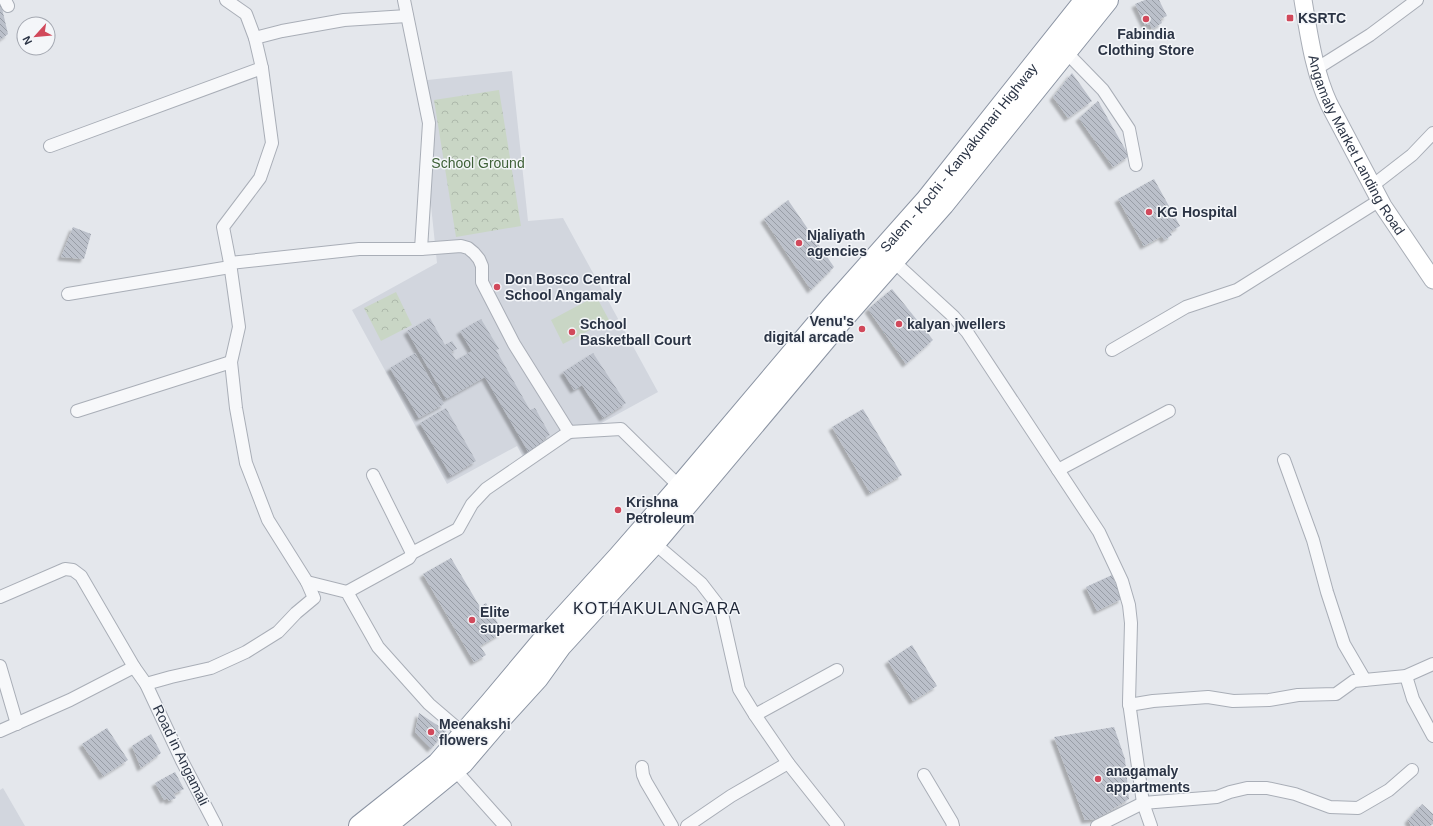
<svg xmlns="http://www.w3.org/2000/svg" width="1433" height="826" font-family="Helvetica,sans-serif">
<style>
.built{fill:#d2d6de}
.grass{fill:#c9d6c5}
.forest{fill:url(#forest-crowns)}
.building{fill:url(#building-back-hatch);filter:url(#shadow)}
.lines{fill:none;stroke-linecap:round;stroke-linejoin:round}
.street-casing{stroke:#a9aeb7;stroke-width:14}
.secondary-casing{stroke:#a9aeb7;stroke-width:19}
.highway-casing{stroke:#8b94a3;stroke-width:24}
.street{stroke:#f7f8fa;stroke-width:12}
.secondary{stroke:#fff;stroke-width:17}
.highway{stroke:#fff;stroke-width:22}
.poi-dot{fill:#d1495b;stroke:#f4f6f9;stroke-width:1.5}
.labels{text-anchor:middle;stroke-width:3;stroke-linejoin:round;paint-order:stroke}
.poi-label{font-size:14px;font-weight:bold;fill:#2b3445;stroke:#f4f6f9;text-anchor:start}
.street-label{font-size:14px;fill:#2b3445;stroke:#f4f6f9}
.park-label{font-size:14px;fill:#3f6138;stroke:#f4f6f9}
.quarter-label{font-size:16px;letter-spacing:1px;fill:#1d2536;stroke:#f4f6f9}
</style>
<defs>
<pattern id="forest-crowns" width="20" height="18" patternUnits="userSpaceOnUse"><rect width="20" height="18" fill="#c9d6c5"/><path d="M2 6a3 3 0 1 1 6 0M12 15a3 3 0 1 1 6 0" fill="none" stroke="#adb8ab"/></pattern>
<pattern id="building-back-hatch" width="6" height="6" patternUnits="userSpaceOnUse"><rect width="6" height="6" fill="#bbc0ca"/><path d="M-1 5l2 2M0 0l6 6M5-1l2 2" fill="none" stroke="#989da6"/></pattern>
<filter id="shadow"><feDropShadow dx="-3.5" dy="3.5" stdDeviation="1" flood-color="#0004"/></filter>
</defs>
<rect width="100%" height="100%" fill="#e4e7ec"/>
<!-- built -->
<g class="built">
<path d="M512,71L528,221L563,218L658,392L527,464L517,446L447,484L352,310L437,263L418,81Z"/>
<path d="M3,788L25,826H0V790Z"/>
</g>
<!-- grass -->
<path class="grass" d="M596,296L609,320L563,344L551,320Z"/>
<!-- forest -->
<g class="forest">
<path d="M499,90L521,226L456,237L434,100Z"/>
<path d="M396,292L412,325L381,341L364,308Z"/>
</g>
<!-- building -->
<g class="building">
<path d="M1145,0H1159L1167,16L1160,19L1162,23L1152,29L1150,24L1145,25L1135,4Z"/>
<path d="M1,4L8,34L0,40V5Z"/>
<path d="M1072,73L1092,101L1068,118L1053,97Z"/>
<path d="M1098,101L1129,156L1113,167L1079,118Z"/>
<path d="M1154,179L1180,226L1170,232L1172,235L1164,240L1162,236L1144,246L1118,199Z"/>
<path d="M788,200L834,267L811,290L764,219Z"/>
<path d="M73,227L91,234L84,259L61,257Z"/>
<path d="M892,289L933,340L906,364L868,309Z"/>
<path d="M430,318L445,345L452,341L457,349L451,352L456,360L472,351L460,331L481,319L499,349L496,350L530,410L535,408L550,435L543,439L548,448L529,453L485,377L446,399L407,331Z"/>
<path d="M415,353L444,404L419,418L390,368Z"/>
<path d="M593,353L626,403L603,418L582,385L574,390L563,372Z"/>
<path d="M446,408L476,461L451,476L420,423Z"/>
<path d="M863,409L902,475L870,493L832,427Z"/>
<path d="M451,558L480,607L486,603L503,632L480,646L486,655L474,662L423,574Z"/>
<path d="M1112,575L1122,599L1097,611L1086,587Z"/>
<path d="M912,645L937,686L913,701L888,661Z"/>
<path d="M419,713L446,731L431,749L415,732Z"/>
<path d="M1114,727L1125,759L1129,799L1108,812L1095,819L1085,820L1054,737Z"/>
<path d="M107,728L128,760L103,776L82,744Z"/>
<path d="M151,734L161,753L141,768L132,746Z"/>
<path d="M175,772L184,789L174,794L176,798L169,801L167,798L164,800L155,783Z"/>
<path d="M1422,804L1433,814V824L1430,826H1411L1408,820Z"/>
</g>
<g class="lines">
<!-- street casing -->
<g class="street-casing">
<g id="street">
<path d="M5,0L8,6"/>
<path d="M226,0L246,14L255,38"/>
<path d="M404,0L429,123L421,249"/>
<path d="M407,16L344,20L282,31L255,38L262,68L272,143L260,178L223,227L230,263L239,327L231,362L236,408L246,463L268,520L307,582L347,592L378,647L429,704L464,734"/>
<path d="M1066,52L1103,90L1129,129L1136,165"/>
<path d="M1316,69L1370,35L1417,0"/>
<path d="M50,146L262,68"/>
<path d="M1372,186L1412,155L1433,133"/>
<path d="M893,261L954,317L967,332L1099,532L1122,581L1129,605L1131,623L1129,702L1143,803L1151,826"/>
<path d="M230,263L359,249H421L461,246L468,248L474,253L479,259L482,266V282L514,344L569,432L621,429L680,487"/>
<path d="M68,294L230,267"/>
<path d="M1112,350L1186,307L1237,290L1380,200"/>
<path d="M77,411L231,362"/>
<path d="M1284,460L1313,540L1327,592L1344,644L1365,680"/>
<path d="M1058,470L1169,411"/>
<path d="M373,475L412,553"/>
<path d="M654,543L701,583L721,609L739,689L755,715L788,763L838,826"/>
<path d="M347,592L409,558L412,553L458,529L472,504L486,489L569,432"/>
<path d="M0,597L65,569L73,570L81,576L134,667L146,684L182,761L216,826"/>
<path d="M0,666L17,724"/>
<path d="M1406,676L1413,699L1433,736"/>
<path d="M146,684L171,677L211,668L246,652L278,632L296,613L314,598L307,582"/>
<path d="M1129,705L1153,701L1208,697L1233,701L1269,700L1298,695L1336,694L1354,681L1406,676L1433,664"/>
<path d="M755,715L837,670"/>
<path d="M0,731L70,700L134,667"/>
<path d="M642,767L643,775L646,782L672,826"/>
<path d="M455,770L505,826"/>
<path d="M924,775L952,822L953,826"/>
<path d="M687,826L731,796L788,763"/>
<path d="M1097,826L1143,803L1217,797L1230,792L1247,788H1267L1295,794L1330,807L1358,808L1389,790L1412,770"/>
</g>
</g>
<!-- secondary casing -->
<g class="secondary-casing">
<g id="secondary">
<path id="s1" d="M1303,0C1309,35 1314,72 1329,104L1383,206L1433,280"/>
</g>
</g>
<!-- highway casing -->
<g class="highway-casing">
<g id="highway">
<path id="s2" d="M360,826L438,764L491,703L548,635L619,557L680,487L832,307L927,200L1086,0"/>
<path d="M385,826L462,763L497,722L537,678L560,646L654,543L841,320L943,204L1107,0"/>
</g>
</g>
<!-- street -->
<use href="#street" class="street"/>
<!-- secondary -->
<use href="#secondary" class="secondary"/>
<!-- highway -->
<use href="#highway" class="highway"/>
</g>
<!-- markers -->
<g class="poi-dot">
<rect x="1286" y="14" width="8" height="8" rx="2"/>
<circle cx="1146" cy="19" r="4"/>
<circle cx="1149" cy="212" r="4"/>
<circle cx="799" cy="243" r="4"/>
<circle cx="497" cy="287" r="4"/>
<circle cx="899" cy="324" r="4"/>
<circle cx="862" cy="329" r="4"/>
<circle cx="572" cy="332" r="4"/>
<circle cx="618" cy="510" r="4"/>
<circle cx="472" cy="620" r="4"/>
<circle cx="431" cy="732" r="4"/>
<circle cx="1098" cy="779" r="4"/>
</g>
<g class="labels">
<!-- poi labels -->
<g class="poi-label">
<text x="1298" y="23">KSRTC</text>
<text x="1146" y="39" text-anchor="middle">Fabindia<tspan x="1146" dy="16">Clothing Store</tspan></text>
<text x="1157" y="217">KG Hospital</text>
<text x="807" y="240">Njaliyath<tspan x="807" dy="16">agencies</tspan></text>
<text x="505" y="284">Don Bosco Central<tspan x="505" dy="16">School Angamaly</tspan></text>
<text x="854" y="326" text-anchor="end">Venu's<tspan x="854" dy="16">digital arcade</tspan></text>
<text x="580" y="329">School<tspan x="580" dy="16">Basketball Court</tspan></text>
<text x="907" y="329">kalyan jwellers</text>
<text x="626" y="507">Krishna<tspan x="626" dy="16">Petroleum</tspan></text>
<text x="480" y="617">Elite<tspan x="480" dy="16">supermarket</tspan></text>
<text x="439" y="729">Meenakshi<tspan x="439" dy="16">flowers</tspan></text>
<text x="1106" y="776">anagamaly<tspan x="1106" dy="16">appartments</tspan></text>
</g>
<!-- street labels -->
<g class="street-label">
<text dy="5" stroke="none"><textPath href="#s1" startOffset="156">Angamaly Market Landing Road</textPath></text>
<text dy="5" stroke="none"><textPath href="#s2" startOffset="899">Salem - Kochi - Kanyakumari Highway</textPath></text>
<text transform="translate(181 755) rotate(64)" y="5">Road in Angamali</text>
</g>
<!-- park labels -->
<g class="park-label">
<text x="478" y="168">School Ground</text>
</g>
<!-- quarter labels -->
<g class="quarter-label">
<text x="657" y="614">KOTHAKULANGARA</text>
</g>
</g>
<!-- north arrow -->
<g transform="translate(36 36) rotate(243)"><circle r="19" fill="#f4f6f9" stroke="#a4a8b1"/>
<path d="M0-3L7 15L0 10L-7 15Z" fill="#d1495b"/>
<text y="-6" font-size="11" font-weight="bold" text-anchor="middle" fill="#2b3445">N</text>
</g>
</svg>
